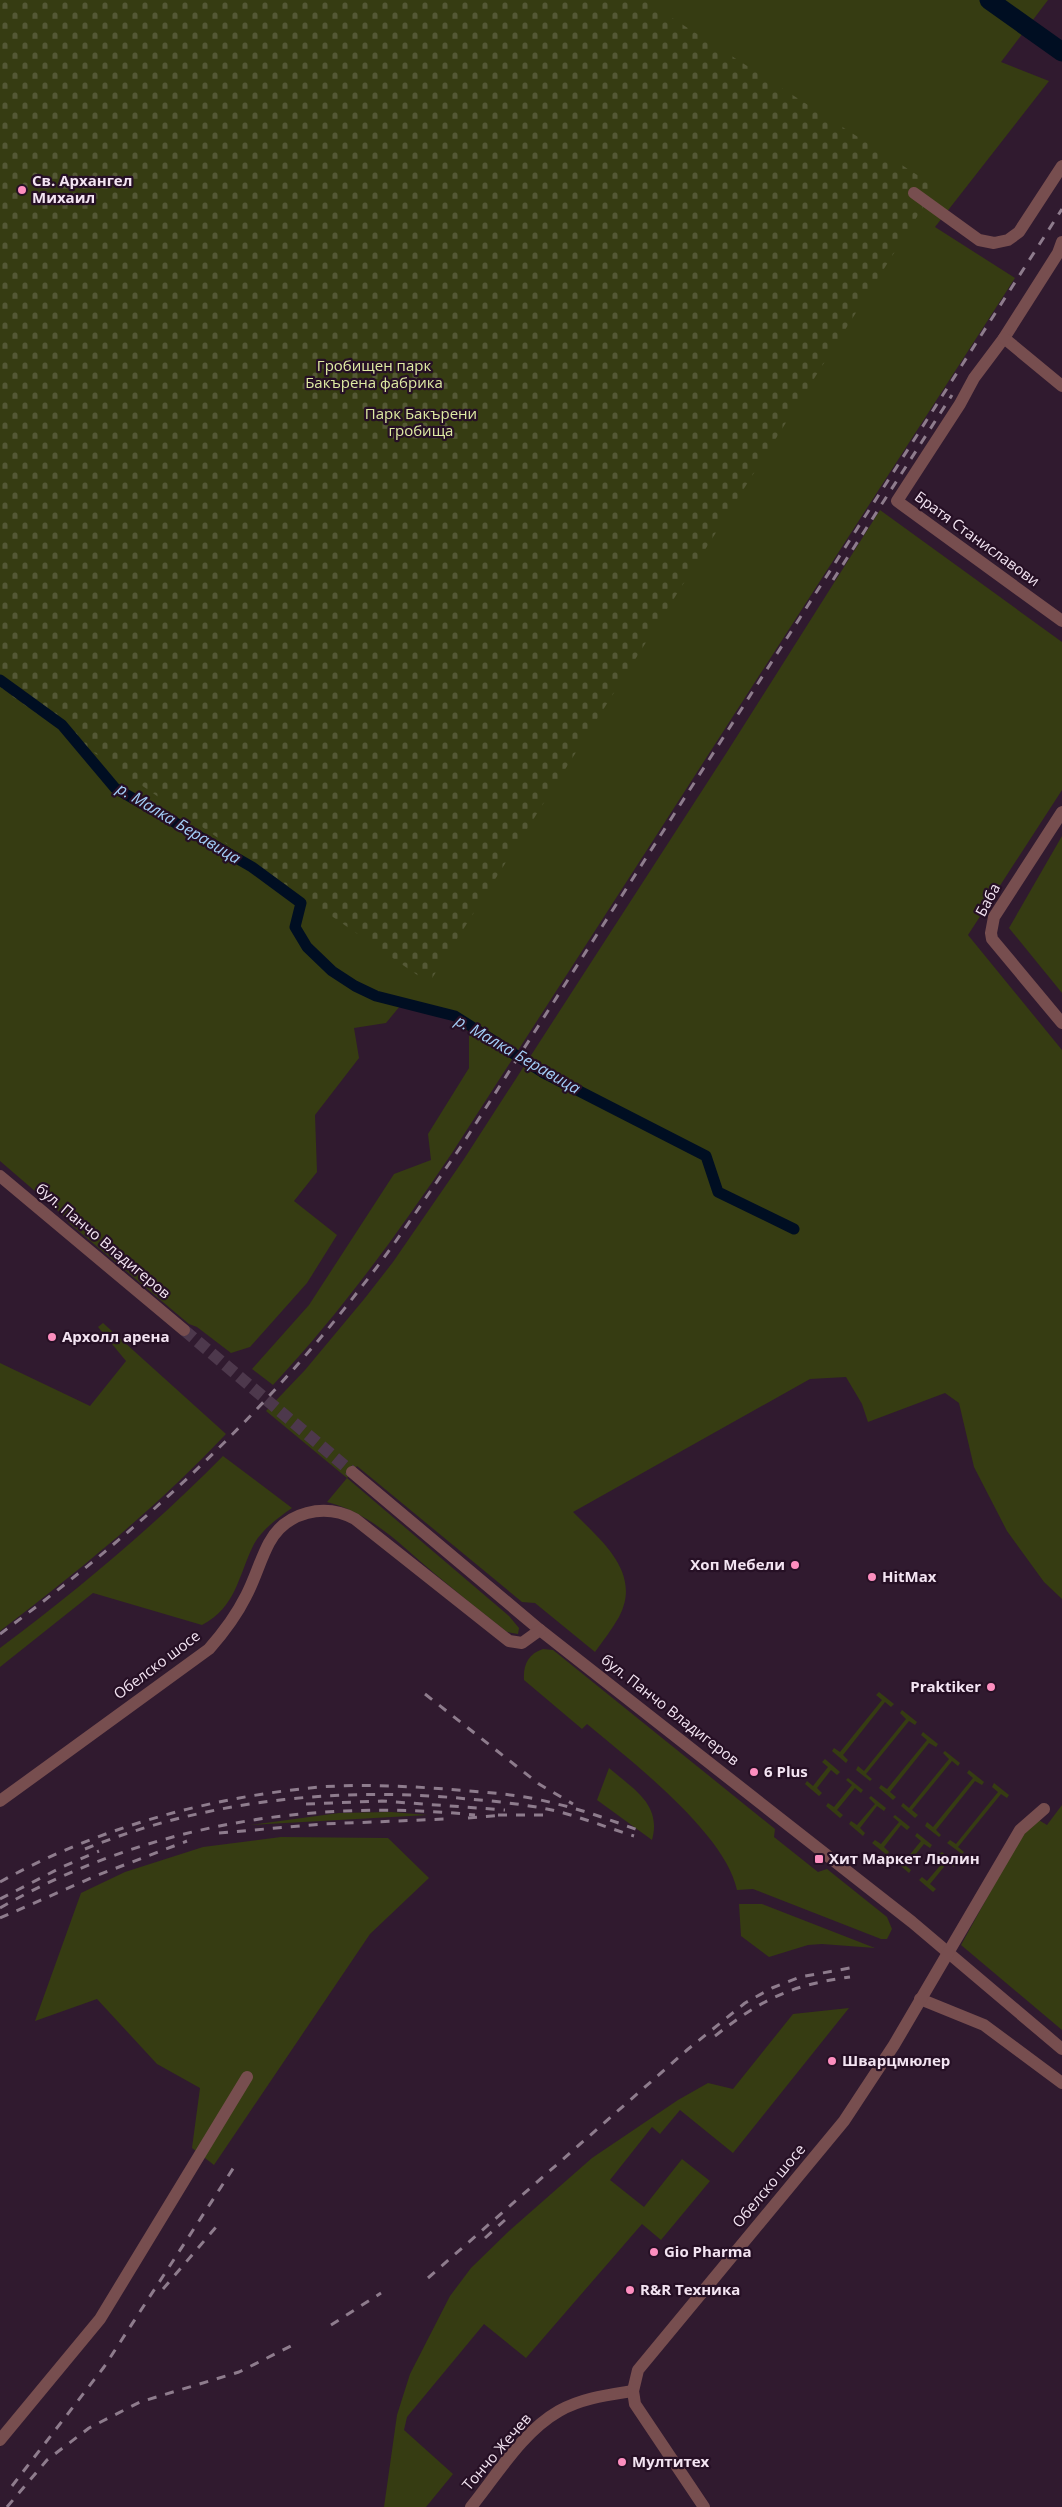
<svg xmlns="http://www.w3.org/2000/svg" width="1062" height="2507" font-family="'Open Sans',sans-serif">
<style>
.green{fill:#363c12}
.cemetery{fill:url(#cemetery-stones)}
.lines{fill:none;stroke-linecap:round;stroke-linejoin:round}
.canal{stroke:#000e22;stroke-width:11}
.river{stroke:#000e22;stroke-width:19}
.minor-tunnel{stroke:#4d384c;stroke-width:12;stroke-dasharray:12 6;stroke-linecap:butt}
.minor{stroke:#774e4f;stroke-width:12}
.rail{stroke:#8e7c8d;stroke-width:3;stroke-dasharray:9 9;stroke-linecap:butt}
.poi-dot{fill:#fd8ebf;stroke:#261025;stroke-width:2}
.labels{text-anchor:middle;stroke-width:4.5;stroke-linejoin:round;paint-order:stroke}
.poi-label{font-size:15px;font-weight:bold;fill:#f3e4f2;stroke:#261025;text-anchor:start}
.park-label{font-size:15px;fill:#deeaa3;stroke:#261025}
.street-label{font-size:15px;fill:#f3e4f2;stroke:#261025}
.water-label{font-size:16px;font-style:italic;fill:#a3cef8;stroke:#261025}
</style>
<defs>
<pattern id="cemetery-stones" width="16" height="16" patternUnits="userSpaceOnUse" patternTransform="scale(1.25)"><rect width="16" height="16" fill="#363c12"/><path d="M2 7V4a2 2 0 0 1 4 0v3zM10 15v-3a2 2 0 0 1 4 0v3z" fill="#545835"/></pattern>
</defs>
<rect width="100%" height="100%" fill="#301a2f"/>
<!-- green -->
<g class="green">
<path d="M0,0H1048L1001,62L1049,81L935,227L1015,278L452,1153C397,1235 340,1313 273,1385L252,1369L309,1305L394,1174L431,1160L428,1134L469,1068V1032L450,1018L400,1006L386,1023L354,1028L359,1058L315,1115L317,1172L294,1201L337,1235L307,1283L250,1347L231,1353L197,1327L189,1324L69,1223L65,1217L0,1161Z"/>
<path d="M880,510L1062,642V790L968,935L1062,1050V1599L1044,1582L1007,1531L974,1467L959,1403L945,1393L868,1422L862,1404L846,1377L810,1379L573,1512C599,1539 643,1572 619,1617C612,1629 603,1641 595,1652L535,1603L522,1602L357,1466L347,1478L509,1616L519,1628L518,1634L507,1632C483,1613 459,1594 435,1574C402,1546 371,1513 327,1502L347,1478L266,1411L305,1370L365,1298L393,1262L464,1159L727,752Z"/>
<path d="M1062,836V993L1009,928Z"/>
<path d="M103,1323L226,1434C157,1507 80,1570 0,1631V1363L90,1406L126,1361L98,1327Z"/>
<path d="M223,1456L292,1508C278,1518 261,1530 253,1546C238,1577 236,1607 202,1625L93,1593L0,1667V1648C79,1589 154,1526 223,1456Z"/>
<path d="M543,1649L553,1650L775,1829L774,1837L818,1872L827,1869L887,1917L892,1929L887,1939H881L753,1889L737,1890C726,1834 630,1760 587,1724L582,1729L524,1680C523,1665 528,1654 543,1649Z"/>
<path d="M879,1692L894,1704L891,1707L885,1702L843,1755L848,1760L846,1763L832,1751L834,1748L840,1752L882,1700L876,1695Z"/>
<path d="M902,1710L917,1722L915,1725L909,1721L866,1774L872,1779L870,1781L856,1770L858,1766L864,1771L906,1719L900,1713Z"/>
<path d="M923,1732L938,1744L936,1747L929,1743L890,1792L896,1797L893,1800L879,1788L881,1785L887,1789L927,1740L921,1735Z"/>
<path d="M945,1751L960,1763L958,1766L952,1761L912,1810L918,1815L915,1818L901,1806L903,1803L909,1808L949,1759L943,1753Z"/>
<path d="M825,1759L840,1772L837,1775L831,1770L817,1788L822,1793L819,1796L805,1784L807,1781L813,1786L828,1767L822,1762Z"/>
<path d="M609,1768C633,1789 662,1804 652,1840L597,1800Z"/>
<path d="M969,1770L984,1782L982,1785L975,1781L936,1830L941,1835L939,1837L925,1826L927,1822L933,1827L973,1778L967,1773Z"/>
<path d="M848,1778L863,1790L861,1793L855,1788L837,1810L843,1815L840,1818L826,1806L828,1803L834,1807L852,1785L846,1780Z"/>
<path d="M994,1783L1009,1795L1007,1798L1001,1794L958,1847L964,1852L962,1854L947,1843L950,1840L956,1844L998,1792L992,1787Z"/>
<path d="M871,1796L886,1808L884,1811L877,1806L860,1828L865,1833L863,1836L849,1824L851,1821L857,1825L875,1804L869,1798Z"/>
<path d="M1062,1805V2030L961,1945L1032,1816L1047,1825Z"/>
<path d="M391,1812L428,1815L250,1825L339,1813Z"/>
<path d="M895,1815L910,1827L907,1830L901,1825L884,1847L889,1852L887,1855L872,1843L875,1840L881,1844L899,1822L893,1817Z"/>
<path d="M917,1833L932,1845L930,1848L924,1844L906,1866L911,1870L909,1873L895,1861L897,1858L903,1863L921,1841L915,1836Z"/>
<path d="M281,1837L388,1838L429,1878L370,1934L214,2165L192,2148L200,2088L157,2064L97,1999L35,2021L81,1893L125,1872L203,1847Z"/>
<path d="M942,1852L956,1864L954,1867L948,1862L930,1884L936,1889L933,1892L919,1880L922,1877L927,1881L945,1860L939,1854Z"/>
<path d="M739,1904H762L875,1948L822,1944L808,1945L769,1957L741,1936Z"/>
<path d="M849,2008L733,2153L680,2110L660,2134L652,2127L610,2180L644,2207L682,2159L710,2181L661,2240L642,2224L526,2358L484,2324L407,2417L404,2430L453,2474L426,2507H384L397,2415L410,2374L450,2296L471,2268L509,2231L592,2158L678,2100L708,2083L733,2089L793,2014Z"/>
</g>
<!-- cemetery -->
<path class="cemetery" d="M0,0H644L936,187L429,983L0,688Z"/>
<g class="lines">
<!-- canal -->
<path class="canal" d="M0,680L62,725L115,788L252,867L301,903L295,927L307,947L332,971L355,986L376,996L455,1016L542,1072L706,1156L718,1192L794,1229"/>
<!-- river -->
<path class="river" d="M989,0L1062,52"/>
<!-- minor-tunnel -->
<path class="minor-tunnel" d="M184,1330L352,1472"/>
<!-- minor -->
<g class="minor">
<path d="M914,193L979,240L994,243L1008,240L1019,232L1062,166"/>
<path d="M1062,242L1058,253L1004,338L974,378L960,404L897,501L1062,621"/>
<path d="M1004,338L1062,386"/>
<path d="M1062,812L994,917L991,933L992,939L1062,1023"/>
<path d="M0,1176L184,1330"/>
<path d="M352,1472L540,1630L912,1922L1062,2049"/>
<path d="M0,1801L209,1649C224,1632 236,1616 246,1596C255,1579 260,1560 269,1543C286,1511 325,1503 355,1519L509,1641L522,1643L540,1630"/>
<path d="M920,1999L984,2025L1062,2083"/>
<path d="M0,2440L100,2319L247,2077"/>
<path d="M471,2507C497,2475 522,2432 559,2411C582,2398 608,2395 633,2391"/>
<path d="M704,2507L635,2404L633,2391L638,2370L844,2121L894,2045L1020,1830L1044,1809"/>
</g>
<!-- rail -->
<g class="rail">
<path d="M833,580L952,395"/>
<path d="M0,1634C133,1536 258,1421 359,1290C396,1244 428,1194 462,1145L1062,209"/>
<path d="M425,1694L539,1784L573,1804"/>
<path d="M306,1804L382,1801L505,1810"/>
<path d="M498,1815H543"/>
<path d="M468,1818L503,1815"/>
<path d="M219,1833L323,1824L446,1819"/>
<path d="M85,1849C205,1800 340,1786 468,1799C494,1801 521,1804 547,1809C576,1815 605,1827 634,1836"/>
<path d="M0,1882C97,1828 209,1797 320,1787C362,1784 404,1786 445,1789C482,1792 521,1794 557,1804C587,1811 615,1822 644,1832"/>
<path d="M0,1899L62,1867L99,1851"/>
<path d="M0,1908C145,1825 310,1798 475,1815"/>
<path d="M0,1918L98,1875L187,1841"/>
<path d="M715,2036C762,1999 791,1985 850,1977"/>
<path d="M485,2238L505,2220"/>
<path d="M428,2278L687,2050L745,2003L772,1988L800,1977L850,1968"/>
<path d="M163,2289L216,2227"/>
<path d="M331,2325L381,2293"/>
<path d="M12,2486L104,2367L236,2164"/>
<path d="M7,2507L47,2460L89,2428L140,2402L239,2372L297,2343"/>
</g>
</g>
<!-- markers -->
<g class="poi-dot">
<circle cx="22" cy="190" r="5"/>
<circle cx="52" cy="1337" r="5"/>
<circle cx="795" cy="1565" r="5"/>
<circle cx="872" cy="1577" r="5"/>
<circle cx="991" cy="1687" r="5"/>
<circle cx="754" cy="1772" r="5"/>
<rect x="814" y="1854" width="10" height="10" rx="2.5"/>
<circle cx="832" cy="2061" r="5"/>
<circle cx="654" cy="2252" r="5"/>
<circle cx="630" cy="2290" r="5"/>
<circle cx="622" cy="2462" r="5"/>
</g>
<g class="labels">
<!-- poi labels -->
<g class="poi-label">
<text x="32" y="186">Св. Архангел<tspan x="32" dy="17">Михаил</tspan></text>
<text x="62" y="1342">Архолл арена</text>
<text x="785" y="1570" text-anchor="end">Хоп Мебели</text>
<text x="882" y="1582">HitMax</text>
<text x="981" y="1692" text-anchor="end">Praktiker</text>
<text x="764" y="1777">6 Plus</text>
<text x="829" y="1864">Хит Маркет Люлин</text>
<text x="842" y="2066">Шварцмюлер</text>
<text x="664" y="2257">Gio Pharma</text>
<text x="640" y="2295">R&amp;R Техника</text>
<text x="632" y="2467">Мултитех</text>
</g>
<!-- park labels -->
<g class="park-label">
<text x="374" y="371">Гробищен парк<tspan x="374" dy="17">Бакърена фабрика</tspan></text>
<text x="421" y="419">Парк Бакърени<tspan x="421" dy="17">гробища</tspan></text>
</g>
<!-- street labels -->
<g class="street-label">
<text transform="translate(977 539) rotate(36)" y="5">Братя Станиславови</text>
<text transform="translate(988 900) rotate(-62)" y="5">Баба</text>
<text transform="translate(103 1241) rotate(40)" y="5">бул. Панчо Владигеров</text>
<text transform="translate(157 1665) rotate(-37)" y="5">Обелско шосе</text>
<text transform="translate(670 1710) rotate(38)" y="5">бул. Панчо Владигеров</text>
<text transform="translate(769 2186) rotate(-50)" y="5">Обелско шосе</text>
<text transform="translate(497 2452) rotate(-49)" y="5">Тончо Жечев</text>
</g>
<!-- water labels -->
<g class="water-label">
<text transform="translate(179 823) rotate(31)" y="6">р. Малка Беравица</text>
<text transform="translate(518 1054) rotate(30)" y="6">р. Малка Беравица</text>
</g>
</g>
</svg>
